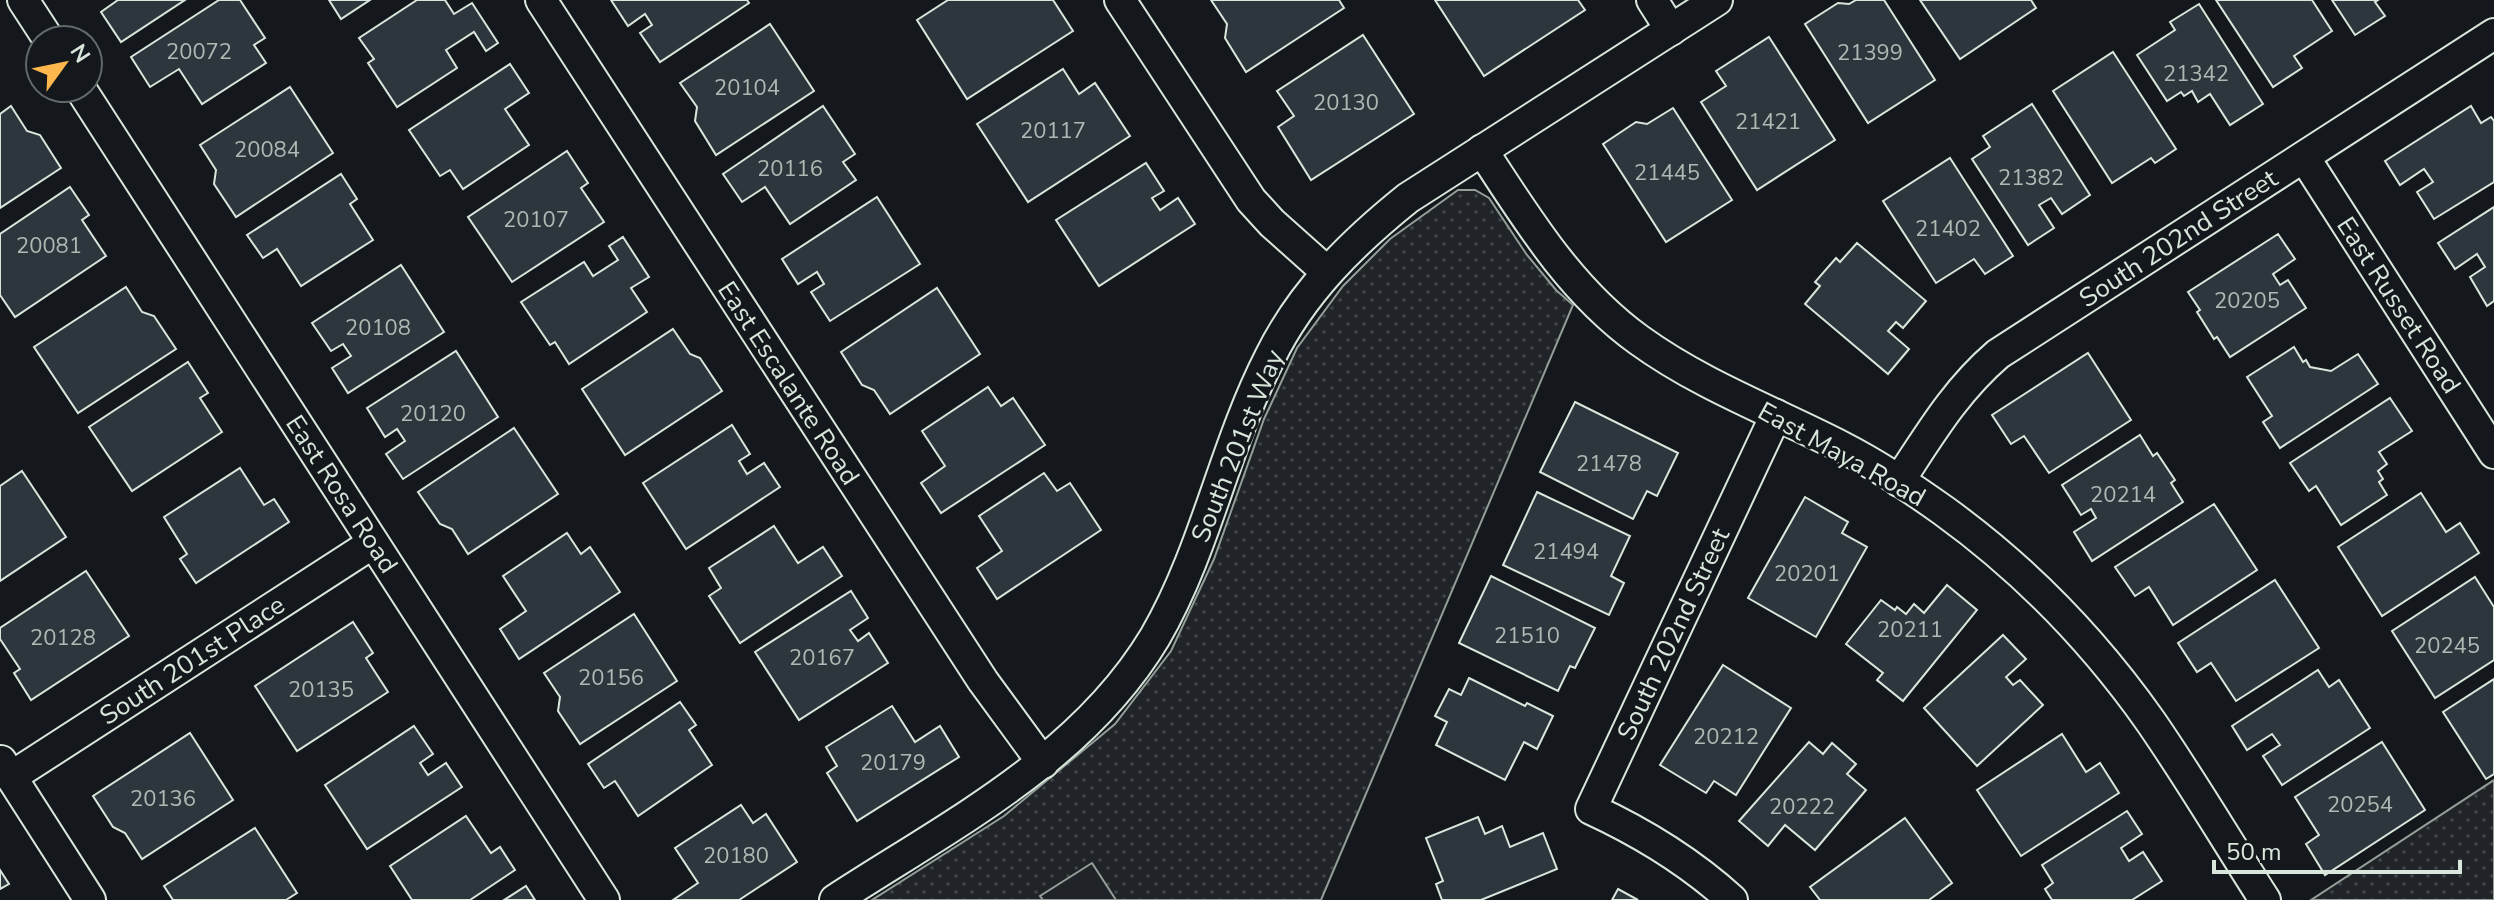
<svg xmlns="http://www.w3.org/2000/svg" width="2494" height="900" font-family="'Nunito Sans',sans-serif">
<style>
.grass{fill:url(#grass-dots);stroke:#939e99;stroke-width:2}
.garden{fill:#202428;stroke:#939e99;stroke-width:2}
.building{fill:#2c363c;stroke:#d8e6dc;stroke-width:2}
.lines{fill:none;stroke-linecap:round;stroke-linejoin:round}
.minor-casing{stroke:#d8e6dc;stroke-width:34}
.minor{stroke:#14181c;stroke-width:30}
.labels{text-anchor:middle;stroke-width:6;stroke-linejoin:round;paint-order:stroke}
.number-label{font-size:22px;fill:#adbab4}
.street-label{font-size:26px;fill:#d8e6dc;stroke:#14181c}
</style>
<defs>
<pattern id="grass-dots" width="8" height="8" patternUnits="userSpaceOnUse" patternTransform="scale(2)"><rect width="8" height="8" fill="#202428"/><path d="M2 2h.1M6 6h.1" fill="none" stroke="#404447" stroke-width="1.8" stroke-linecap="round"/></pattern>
</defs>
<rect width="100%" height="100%" fill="#14181c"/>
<!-- grass -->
<g class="grass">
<path d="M1458,190H1475L1489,198L1527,255L1556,290L1573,305L1321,900H872L1004,816L1115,724L1171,651L1214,559L1264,419L1297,348L1343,286L1390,239Z"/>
<path d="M2494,780V900H2311Z"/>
</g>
<!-- garden -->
<path class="garden" d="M1092,863L1116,900H1043L1040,896Z"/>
<!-- building -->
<g class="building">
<path d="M118,0H185L121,42L101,12Z"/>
<path d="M219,0H240L265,38L254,45L266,63L202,104L179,69L150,87L131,57Z"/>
<path d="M329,0H370L341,19Z"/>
<path d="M417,0H445L454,14L472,3L498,43L486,51L474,32L446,50L457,68L397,107L368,63L374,59L359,38Z"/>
<path d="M611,0H747L749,3L660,62L640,33L652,25L645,14L628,26Z"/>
<path d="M948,0H1053L1073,31L967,99L917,20Z"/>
<path d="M1211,0H1339L1344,8L1246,72L1225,38L1227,24Z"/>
<path d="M1435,0H1578L1585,10L1484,76Z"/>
<path d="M1856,0H1884L1935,80L1868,123L1805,24L1838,3L1849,4Z"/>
<path d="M1920,0H2031L2036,8L1960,59Z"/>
<path d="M2216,0H2312L2332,31L2294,56L2302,68L2273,87Z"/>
<path d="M2332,0H2378L2375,2L2385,16L2355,35Z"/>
<path d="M2199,4L2263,104L2230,125L2210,94L2198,102L2192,91L2184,96L2181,92L2167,101L2137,55L2175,30L2170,22Z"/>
<path d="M770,24L814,91L716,155L695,121L697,107L680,83Z"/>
<path d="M1363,35L1414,114L1311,180L1278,127L1294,116L1277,91Z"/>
<path d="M1769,37L1835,140L1757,190L1701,102L1726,86L1716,71Z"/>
<path d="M2113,52L2176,149L2155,163L2151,158L2112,183L2053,91Z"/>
<path d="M510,64L529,93L505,109L529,145L463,189L450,170L440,176L409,130Z"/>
<path d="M1063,69L1079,94L1095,83L1130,136L1028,202L977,124Z"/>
<path d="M290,87L333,153L236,217L214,184L216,170L200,145Z"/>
<path d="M2032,104L2090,195L2062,214L2051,198L2039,205L2054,228L2028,245L1972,159L1990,147L1983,136Z"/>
<path d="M11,106L27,131L40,135L61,168L0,208V114Z"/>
<path d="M823,106L855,154L843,162L856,180L790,224L765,187L742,202L723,174Z"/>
<path d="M2471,106L2481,123L2491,117L2494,121V182L2434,219L2417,192L2433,182L2424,169L2400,185L2385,161Z"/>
<path d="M1673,108L1732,200L1666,242L1603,144L1636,122L1647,124Z"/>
<path d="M567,151L588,183L581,188L604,222L512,282L468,217Z"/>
<path d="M1950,158L2013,256L1985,274L1974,259L1936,283L1883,201Z"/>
<path d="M1146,163L1164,191L1152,198L1160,210L1178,198L1195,224L1099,286L1056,220Z"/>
<path d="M341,174L357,199L350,204L373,240L301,286L277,249L263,258L247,235Z"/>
<path d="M70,187L89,215L82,220L106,256L15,317L0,295V234Z"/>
<path d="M877,197L920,264L830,321L811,292L824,284L817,272L798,284L782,259Z"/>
<path d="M2494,207V301L2487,306L2470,277L2485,267L2477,254L2455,269L2438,243Z"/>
<path d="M2278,234L2295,259L2273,274L2280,285L2288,280L2306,308L2230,357L2217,337L2214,339L2197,312L2200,310L2188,292Z"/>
<path d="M623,237L649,277L631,288L647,312L569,364L555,342L550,345L521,302L584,262L593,276L618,260L609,246Z"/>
<path d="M1857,243L1926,301L1903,328L1896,322L1888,331L1909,349L1888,374L1805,304L1820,286L1815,282L1836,258L1840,262Z"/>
<path d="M401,265L444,332L348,393L332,368L351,356L343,344L331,351L312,323Z"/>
<path d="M126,287L142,312L154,316L176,349L78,413L34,347Z"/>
<path d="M937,288L980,354L890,414L874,390L862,385L841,352Z"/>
<path d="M673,329L690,354L700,358L722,391L625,455L582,389Z"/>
<path d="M2294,347L2303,362L2306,360L2310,367L2331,371L2358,354L2378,384L2280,448L2263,422L2272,416L2247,377Z"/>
<path d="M456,351L498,417L403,479L386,454L405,441L397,429L385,437L367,408Z"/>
<path d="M2088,353L2131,420L2049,473L2024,436L2011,444L1992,415Z"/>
<path d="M188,362L208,393L200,398L222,432L132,491L89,427Z"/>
<path d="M988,387L1001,406L1013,398L1045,445L941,513L921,483L945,466L922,431Z"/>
<path d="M2390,398L2412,431L2379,452L2387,464L2378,471L2383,479L2379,482L2387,495L2341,525L2316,486L2309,491L2290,463Z"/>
<path d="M1575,402L1678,453L1657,496L1647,491L1633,519L1540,472Z"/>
<path d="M732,425L750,454L739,461L747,474L764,463L780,487L686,549L643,483Z"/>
<path d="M514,428L558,494L468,554L452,529L440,524L418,492Z"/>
<path d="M2140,435L2153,456L2157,453L2175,480L2171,483L2183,502L2092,561L2074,532L2096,518L2091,509L2081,515L2062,485Z"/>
<path d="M240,468L264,505L274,499L289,522L196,583L180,559L187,554L164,517Z"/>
<path d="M22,471L66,537L0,581V486Z"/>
<path d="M1044,473L1057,491L1070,483L1101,530L997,599L977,568L1002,551L979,516Z"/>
<path d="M1537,492L1630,536L1611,576L1624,583L1609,615L1503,565Z"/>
<path d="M2421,493L2446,532L2460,523L2479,553L2382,616L2338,547Z"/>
<path d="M1805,497L1848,522L1842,533L1867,547L1816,637L1748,598Z"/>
<path d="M2214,504L2257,570L2173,625L2149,587L2135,596L2115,567Z"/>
<path d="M774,526L798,563L823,547L842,576L740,643L709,596L721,588L709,568Z"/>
<path d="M567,533L581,554L590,547L620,592L519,659L500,629L526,611L503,576Z"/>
<path d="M86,571L129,636L31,700L14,673L20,669L0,639V628Z"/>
<path d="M1491,576L1595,628L1575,668L1570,666L1558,691L1459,643Z"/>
<path d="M2475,577L2494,607V660L2435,698L2392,631Z"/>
<path d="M2275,580L2319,648L2236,701L2211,663L2197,672L2178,643Z"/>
<path d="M1947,585L1977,610L1903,701L1877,680L1883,673L1846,644L1881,600L1895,610L1897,607L1906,614L1914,604L1924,613Z"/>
<path d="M851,591L868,618L850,630L858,641L869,633L888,663L799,720L755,652Z"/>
<path d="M634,614L677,681L580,744L558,711L560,697L544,673Z"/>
<path d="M353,622L373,653L366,658L388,692L297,751L255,686Z"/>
<path d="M2003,635L2026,659L2006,677L2013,685L2020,680L2043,705L1977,766L1924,708Z"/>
<path d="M1723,665L1791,708L1736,795L1714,781L1706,793L1660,765Z"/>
<path d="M2318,670L2329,687L2339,680L2370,728L2282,785L2263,756L2280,745L2272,734L2247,750L2232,726Z"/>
<path d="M1469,678L1525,706L1527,703L1553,716L1537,749L1524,742L1505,780L1436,745L1447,722L1435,716L1449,689L1461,695Z"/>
<path d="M2494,679V774L2486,779L2443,712Z"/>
<path d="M680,702L696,725L689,730L712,765L638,816L615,781L604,788L588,764Z"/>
<path d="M892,706L915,742L940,726L959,757L857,821L827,773L837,766L826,747Z"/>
<path d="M414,726L433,754L420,763L428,775L446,763L462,787L367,849L325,785Z"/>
<path d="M190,733L233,800L142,859L125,833L113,827L93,796Z"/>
<path d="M2062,734L2086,772L2100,763L2119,793L2021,856L1977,790Z"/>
<path d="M1809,742L1823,754L1832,743L1856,764L1847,774L1866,790L1815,850L1785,825L1768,846L1739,821Z"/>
<path d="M2382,742L2425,810L2325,875L2306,844L2319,835L2295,797Z"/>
<path d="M741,805L753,823L766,814L797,862L739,900H673L698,883L675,848Z"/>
<path d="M2127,811L2142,834L2121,848L2129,861L2143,852L2162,881L2132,900H2052L2045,889L2053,883L2042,865Z"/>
<path d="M466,816L491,853L500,847L515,870L470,900H412L390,866Z"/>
<path d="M1478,817L1485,834L1502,826L1510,847L1543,833L1557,869L1481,900H1442L1436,884L1443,881L1426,838Z"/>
<path d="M1905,818L1952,883L1929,900H1820L1810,887Z"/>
<path d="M255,828L297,893L286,900H173L164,886Z"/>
<path d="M0,870L9,884L0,889Z"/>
<path d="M526,886L535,900H504Z"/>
<path d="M1618,889L1638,900H1612Z"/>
</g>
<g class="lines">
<!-- minor casing -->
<g class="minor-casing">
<g id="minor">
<path d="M23,0L49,40"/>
<path d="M541,0L983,681L1043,763"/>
<path d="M1120,0L1251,200L1272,223L1327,272"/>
<path d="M1652,0L1671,30"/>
<path d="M80,88L604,900"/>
<path d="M1482,150C1527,219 1570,290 1639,340C1701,385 1774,412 1842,447C1877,465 1912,488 1944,511C2024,569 2094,641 2151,722C2191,780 2227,841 2265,900"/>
<path d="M2304,157L2494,453"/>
<path d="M1899,481C1930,434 1955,391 1998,354L2494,34"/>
<path d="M1,761L90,900"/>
<path d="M11,777L373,543"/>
<path d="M835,900C950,825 1082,759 1155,637C1206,549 1224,447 1270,357C1302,292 1352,243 1408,198L1717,0"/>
<path d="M1732,900C1689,861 1643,833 1591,809L1776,415"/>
</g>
</g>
<!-- minor -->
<use href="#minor" class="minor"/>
</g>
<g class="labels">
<!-- number labels -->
<g class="number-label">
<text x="199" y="59">20072</text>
<text x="1870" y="60">21399</text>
<text x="2196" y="81">21342</text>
<text x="747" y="95">20104</text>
<text x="1346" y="110">20130</text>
<text x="1768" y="129">21421</text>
<text x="1053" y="138">20117</text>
<text x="267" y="157">20084</text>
<text x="790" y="176">20116</text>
<text x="1667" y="180">21445</text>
<text x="2031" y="185">21382</text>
<text x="536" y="227">20107</text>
<text x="1948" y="236">21402</text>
<text x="49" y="253">20081</text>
<text x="2247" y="308">20205</text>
<text x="378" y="335">20108</text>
<text x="433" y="421">20120</text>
<text x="1609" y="471">21478</text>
<text x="2123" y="502">20214</text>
<text x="1566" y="559">21494</text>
<text x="1807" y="581">20201</text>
<text x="1910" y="637">20211</text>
<text x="1527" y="643">21510</text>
<text x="63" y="645">20128</text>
<text x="2447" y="653">20245</text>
<text x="822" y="665">20167</text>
<text x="611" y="685">20156</text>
<text x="321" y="697">20135</text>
<text x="1726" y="744">20212</text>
<text x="893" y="770">20179</text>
<text x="163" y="806">20136</text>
<text x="2360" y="812">20254</text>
<text x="1802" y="814">20222</text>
<text x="736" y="863">20180</text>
</g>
<!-- street labels -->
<g class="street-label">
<text transform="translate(2178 238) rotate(-33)" y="9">South 202nd Street</text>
<text transform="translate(2399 305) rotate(57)" y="9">East Russet Road</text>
<text transform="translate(789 383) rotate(57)" y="9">East Escalante Road</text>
<text transform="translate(1237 446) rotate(-68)" y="9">South 201st Way</text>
<text transform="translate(1842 454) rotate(29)" y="9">East Maya Road</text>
<text transform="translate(342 494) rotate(57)" y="9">East Rosa Road</text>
<text transform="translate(1673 634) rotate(-65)" y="9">South 202nd Street</text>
<text transform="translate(192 660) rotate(-33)" y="9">South 201st Place</text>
</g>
</g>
<!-- north arrow -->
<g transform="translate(64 64) rotate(57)"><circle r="38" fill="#14181c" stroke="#626a69" stroke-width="2"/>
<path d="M0-6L14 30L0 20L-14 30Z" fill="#ffb74d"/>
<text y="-12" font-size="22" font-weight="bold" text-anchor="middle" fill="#d8e6dc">N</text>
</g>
<!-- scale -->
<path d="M2214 860v12h246v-12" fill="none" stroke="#d8e6dc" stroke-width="4"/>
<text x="2226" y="860" font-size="24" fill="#d8e6dc" stroke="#14181c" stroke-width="6" paint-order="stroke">50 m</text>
</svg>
